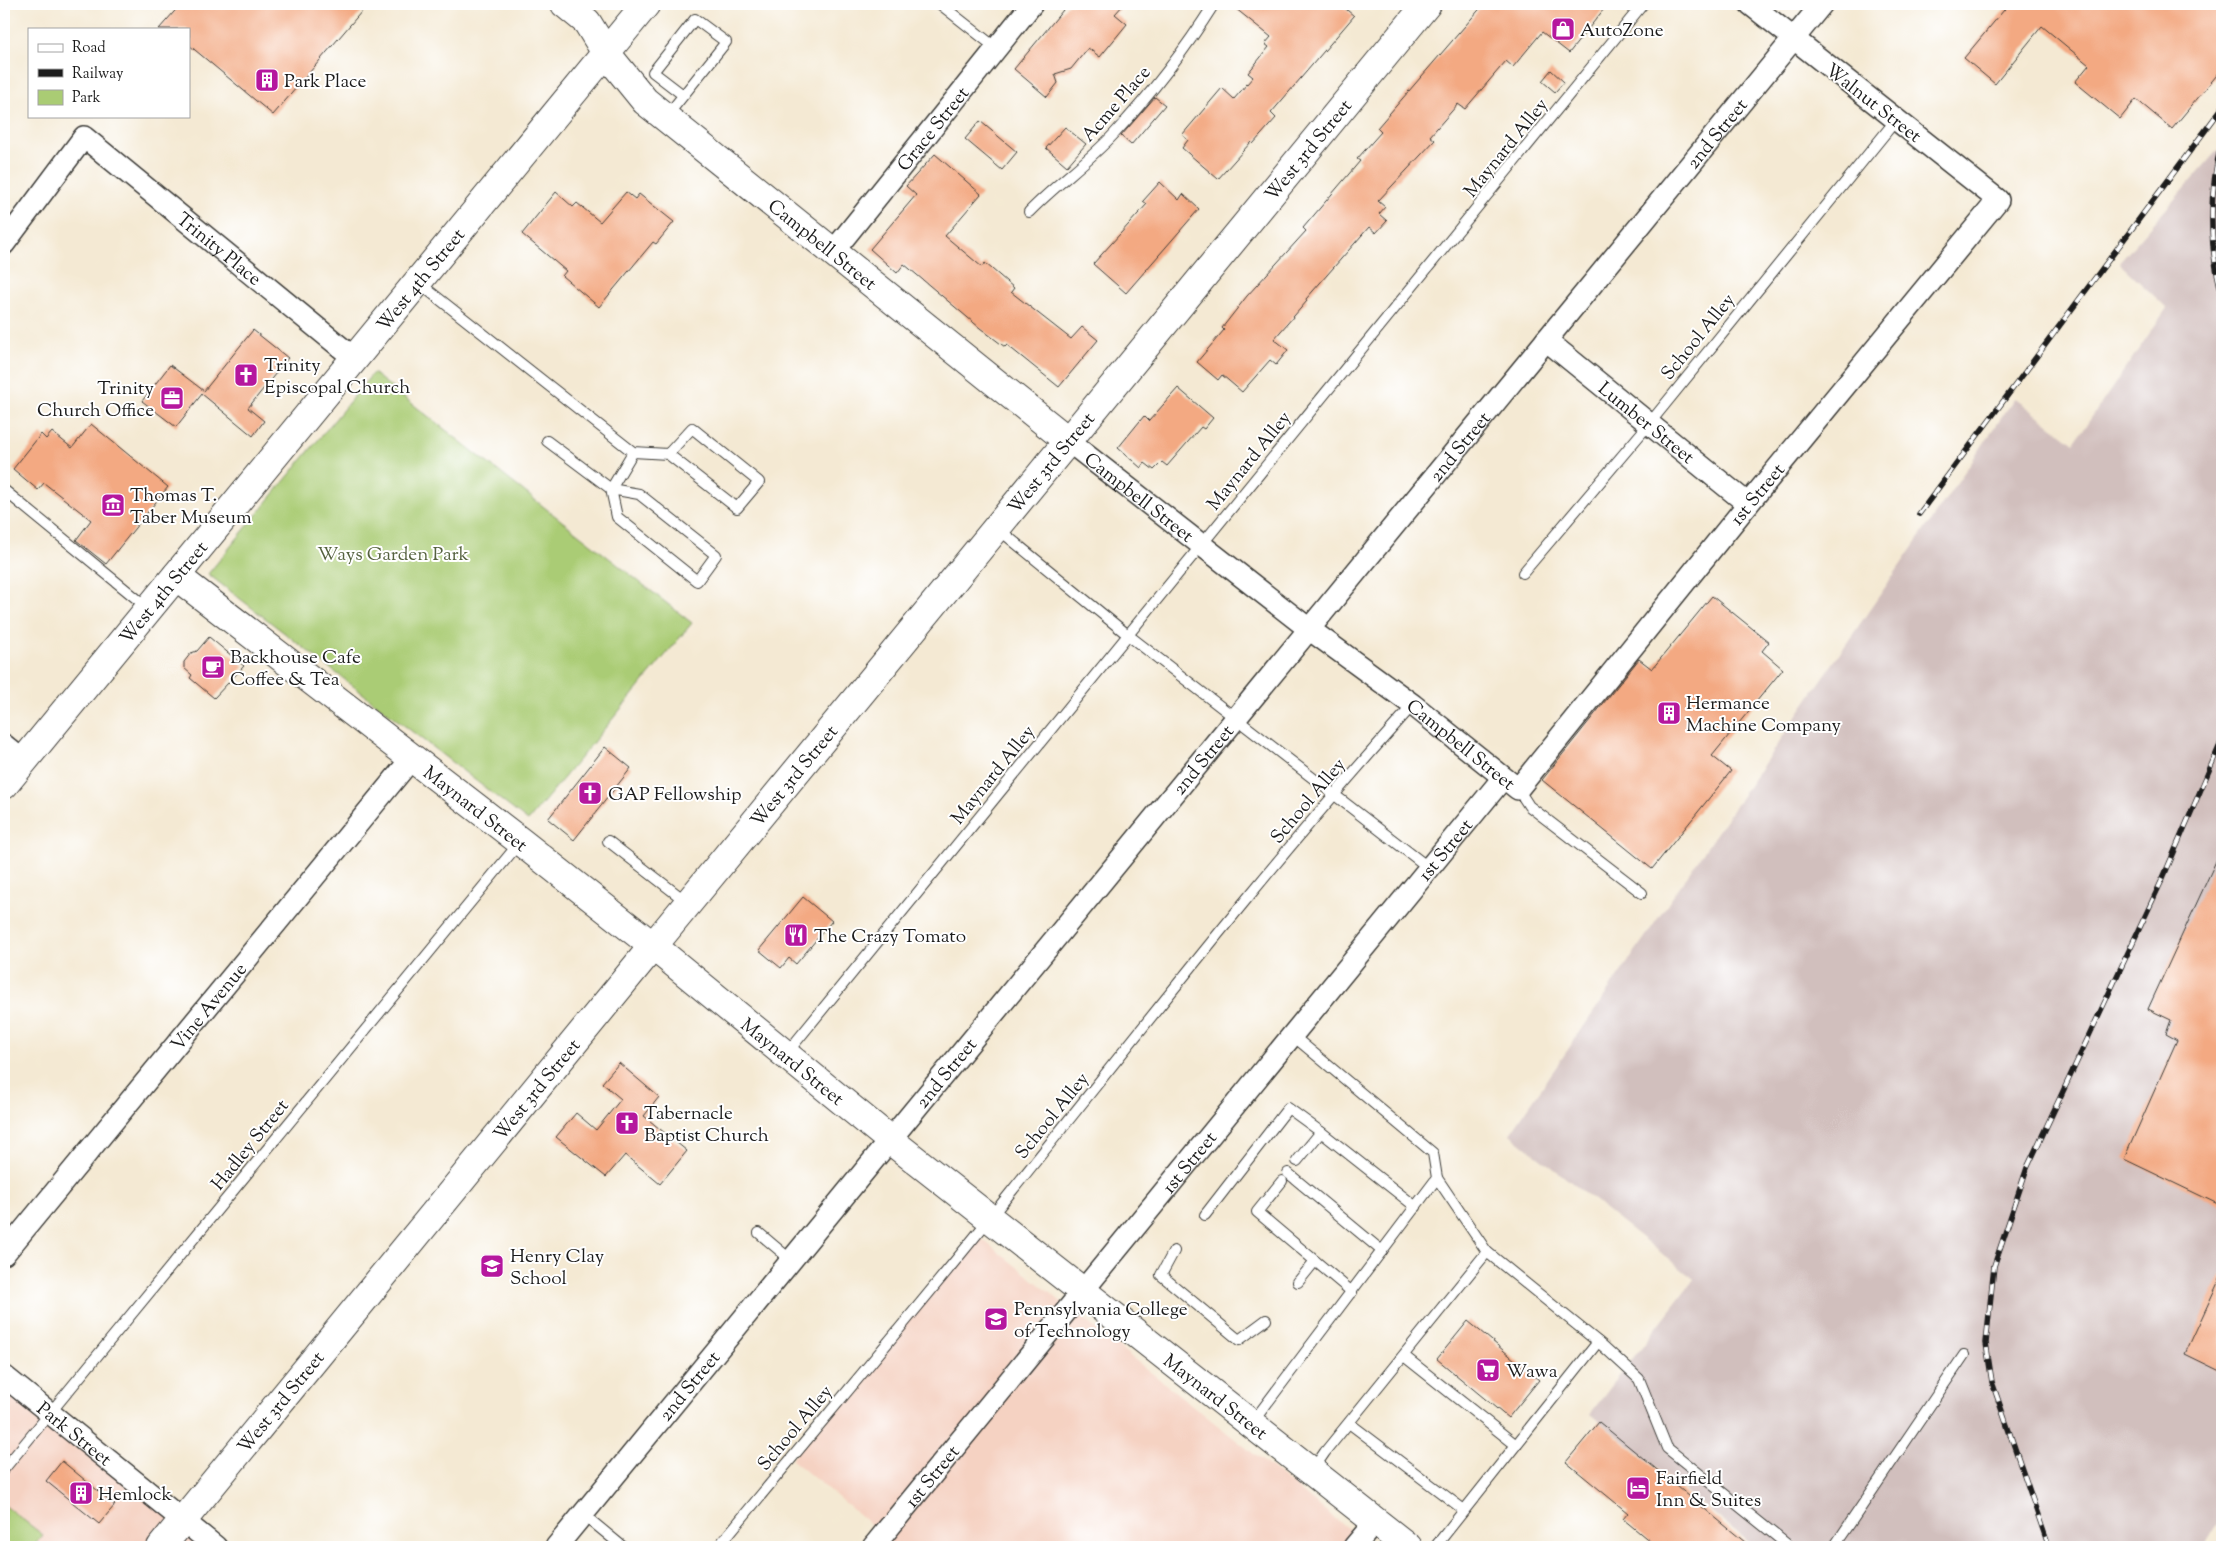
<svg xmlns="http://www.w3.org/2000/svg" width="2226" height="1551" font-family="'Sorts Mill Goudy',serif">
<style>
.built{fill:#f5d2c2}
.industrial{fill:#d1bfbd}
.green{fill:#aacc74;stroke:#637448}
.building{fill:#f3a982}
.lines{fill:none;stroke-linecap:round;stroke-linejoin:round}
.lane-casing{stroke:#3c3b37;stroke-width:12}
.street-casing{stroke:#3c3b37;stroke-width:24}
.secondary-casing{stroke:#3c3b37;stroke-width:30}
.primary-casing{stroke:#3c3b37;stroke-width:30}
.lane{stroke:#fff;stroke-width:10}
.street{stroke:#fff;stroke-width:21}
.secondary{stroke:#fff;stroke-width:28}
.primary{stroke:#fff;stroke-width:28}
.rail-casing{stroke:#1c1c1c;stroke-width:5.5}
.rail{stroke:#fff;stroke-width:4;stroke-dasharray:11;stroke-linecap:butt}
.labels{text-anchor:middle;stroke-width:4;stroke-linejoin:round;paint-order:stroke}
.poi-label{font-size:19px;fill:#1c1c1c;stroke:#fff;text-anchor:start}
.street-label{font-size:19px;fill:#1c1c1c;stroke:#fff}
.park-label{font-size:19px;fill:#55623f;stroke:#fff}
</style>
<rect width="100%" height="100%" fill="#fff"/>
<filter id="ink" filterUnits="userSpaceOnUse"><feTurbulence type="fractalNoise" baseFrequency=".02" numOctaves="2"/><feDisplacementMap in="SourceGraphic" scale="10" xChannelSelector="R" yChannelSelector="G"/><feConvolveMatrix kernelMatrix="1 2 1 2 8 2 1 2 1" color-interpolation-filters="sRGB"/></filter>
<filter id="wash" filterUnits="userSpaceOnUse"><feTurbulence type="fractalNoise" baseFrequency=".0096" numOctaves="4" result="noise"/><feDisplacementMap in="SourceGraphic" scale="20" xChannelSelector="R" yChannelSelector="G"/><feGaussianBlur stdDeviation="1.12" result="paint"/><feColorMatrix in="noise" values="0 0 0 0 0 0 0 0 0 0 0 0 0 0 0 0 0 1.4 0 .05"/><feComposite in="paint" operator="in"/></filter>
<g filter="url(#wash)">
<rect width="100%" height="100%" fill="#f4e9d3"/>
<!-- built -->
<g class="built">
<path d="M978,1236L1187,1401L1371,1547H858L874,1527L791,1459Z"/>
<path d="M4,1376L216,1547H4Z"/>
</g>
<!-- industrial -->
<path class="industrial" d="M2222,145V1517L2204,1547H1755L1590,1414L1694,1279L1510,1134L2015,398L2074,443L2167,308L2119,263Z"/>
<!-- green -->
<g class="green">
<path d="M373,373L692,623L528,821L208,574Z"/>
<path d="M4,1505L43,1535L33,1547L4,1546Z"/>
</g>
<g id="blocks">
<!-- building -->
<g class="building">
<path d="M181,4H368L273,115L189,45V29H159Z"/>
<path d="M1068,4H1124L1115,14L1127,24L1100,57L1088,48L1071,69L1055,74L1058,83L1047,97L1014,69Z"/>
<path d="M1230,4H1340L1354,16L1271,113L1276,118L1253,144L1251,142L1218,179L1182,148L1188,140L1182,135L1222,88L1234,99L1253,77L1248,73L1269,47L1265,44L1271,37Z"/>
<path d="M1484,4H1608L1569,53L1542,32L1513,67L1506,61L1465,109L1458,104L1430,136L1435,140L1378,201L1385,207L1379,214L1387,221L1376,233L1369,227L1306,299L1307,301L1274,339L1288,350L1276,365L1270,360L1242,392L1222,375L1218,380L1197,362L1224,330L1222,328L1247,296L1306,231L1303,228L1360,161L1357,159L1381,132L1377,128Z"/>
<path d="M2009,4H2222V69L2172,129L2136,99L2120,119L2075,82L2089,65L2042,26L1995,84L1964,58Z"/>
<path d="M1551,70L1564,82L1555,92L1542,81Z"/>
<path d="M1155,97L1165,105L1131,145L1121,136Z"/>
<path d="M980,121L1017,152L1002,170L965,139Z"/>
<path d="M1065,127L1086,144L1067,166L1046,148Z"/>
<path d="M935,154L981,194L945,236L982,267L985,263L1014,288L1011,292L1071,339L1082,327L1098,340L1059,387L1007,345L1005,347L980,328L904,264L897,273L870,249L916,195L906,186Z"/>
<path d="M1160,182L1179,200L1183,194L1199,209L1126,293L1093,264L1147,204L1143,201Z"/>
<path d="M556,192L573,207L577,203L600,222L626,192L635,199L639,194L674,222L656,244L653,242L599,307L562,276L566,271L522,234Z"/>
<path d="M253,330L288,358L248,408L264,421L253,436L202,394L176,427L142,401L170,365L204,391Z"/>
<path d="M1178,388L1213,418L1204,429L1201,427L1167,466L1162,462L1154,470L1145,463L1141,468L1118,448L1144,416L1149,421Z"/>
<path d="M91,424L168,487L106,564L76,540L91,520L44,483L38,490L13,469L41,434L46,439L52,432L72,448Z"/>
<path d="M1712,596L1769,642L1762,651L1783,669L1712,756L1731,771L1652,869L1542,780L1639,659L1652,669Z"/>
<path d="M209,637L244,666L214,698L190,678L192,675L184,668V662L191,653L197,651Z"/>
<path d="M605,747L631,768L574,840L548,819Z"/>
<path d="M2222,848V1206L2124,1159L2177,1040L2166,1034L2171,1020L2148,1009Z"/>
<path d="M803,897L832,921L796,964L789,958L781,968L759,950Z"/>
<path d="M619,1063L659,1097L644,1116L687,1151L660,1184L625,1155L606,1177L556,1137L576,1113L596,1130L621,1099L602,1083Z"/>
<path d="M2222,1274V1372L2185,1354Z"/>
<path d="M1468,1321L1539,1380L1508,1418L1437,1359Z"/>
<path d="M1599,1422L1751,1547H1657L1623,1519L1628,1513L1566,1462Z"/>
<path d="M62,1461L115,1505L99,1524L46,1481Z"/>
</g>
</g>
</g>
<g filter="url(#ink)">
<use href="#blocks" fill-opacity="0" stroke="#3c3b37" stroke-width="1"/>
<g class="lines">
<!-- lane casing -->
<g class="lane-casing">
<g id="lane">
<path d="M940,4L996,48"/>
<path d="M666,117L726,42L695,19L653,72L683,95"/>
<path d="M1029,212C1056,184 1087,163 1114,134C1151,94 1185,50 1214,4"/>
<path d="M419,283L633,452L668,454L737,508L759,482L692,428L668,454"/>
<path d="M547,441L611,489L633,452"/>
<path d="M611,489L639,494L716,555L697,581L617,517Z"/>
<path d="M4,490L148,608"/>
<path d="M997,528L1128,635L1429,868"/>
<path d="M1523,573L1649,424L1896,120"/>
<path d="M1518,789L1529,806L1642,893"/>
<path d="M608,841L688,903"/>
<path d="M786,1054L1643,4"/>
<path d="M1297,1161L1321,1132L1416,1207"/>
<path d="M1288,1173L1382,1251"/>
<path d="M1437,1178L1487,1252L1603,1346L1639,1379L1667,1448L1790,1547"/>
<path d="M1282,1181L1257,1212L1352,1292"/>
<path d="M1205,1215L1288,1108L1321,1132"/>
<path d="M759,1233L791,1260"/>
<path d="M1174,1251L1161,1275L1239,1340L1266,1320"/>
<path d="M1298,1282L1315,1261"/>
<path d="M1404,1356L1516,1445L1598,1342"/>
<path d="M1252,1423L1437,1178L1433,1153L1292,1035"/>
<path d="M1349,1423L1464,1510"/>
<path d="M4,1469L520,842"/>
<path d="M1312,1471L1325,1452L1487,1252"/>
<path d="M583,1514L623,1547"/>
<path d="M718,1547C815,1429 915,1312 1011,1192C1143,1028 1272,861 1413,705"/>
<path d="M1435,1547L1516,1445"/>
<path d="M1834,1547L1964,1355"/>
</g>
</g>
<!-- street casing -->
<g class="street-casing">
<g id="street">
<path id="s1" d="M4,244L84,137L355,359"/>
<path id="s2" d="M832,253L1032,4"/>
<path id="s3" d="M1546,340L1748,504"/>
<path id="s4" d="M1067,440L1309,629L1413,705L1518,789L1748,504L1998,200L1750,4"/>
<path d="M4,745L23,761"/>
<path id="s5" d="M4,1254L412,758"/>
<path id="s6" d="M4,1376L216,1547"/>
<path id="s7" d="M556,1547L1822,4"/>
<path id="s8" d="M873,1547L1503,778"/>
<path d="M1354,1547L1375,1522"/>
</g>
</g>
<!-- secondary casing -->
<g class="secondary-casing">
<g id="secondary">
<path d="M565,4L587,22L606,53"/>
<path id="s9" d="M161,1547L653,946L521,842L176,576"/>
</g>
</g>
<!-- primary casing -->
<g class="primary-casing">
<g id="primary">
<path id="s10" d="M606,53L645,101L1067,440"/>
<path id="s11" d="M4,785L646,4"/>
<path id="s12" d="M1408,1547L890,1140L653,946L1427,4"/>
</g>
</g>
<!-- lane -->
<use href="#lane" class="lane"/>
<!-- street -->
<use href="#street" class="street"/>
<!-- secondary -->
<use href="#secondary" class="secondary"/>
<!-- primary -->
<use href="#primary" class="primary"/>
<!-- rail casing -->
<g class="rail-casing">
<g id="rail">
<path d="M2222,142C2209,189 2208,246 2222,293"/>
<path d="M1919,514L2222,108"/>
<path d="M2049,1547L1992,1382L1986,1343L1994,1266L2027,1168L2163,878L2222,740"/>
</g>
</g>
<!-- rail -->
<use href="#rail" class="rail"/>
</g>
</g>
<!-- icons -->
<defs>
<g id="shop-square" transform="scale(1.25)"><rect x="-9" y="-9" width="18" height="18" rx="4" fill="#b5179e" stroke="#fff"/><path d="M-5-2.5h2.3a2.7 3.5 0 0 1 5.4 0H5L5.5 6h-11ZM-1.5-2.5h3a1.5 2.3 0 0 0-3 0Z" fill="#fff"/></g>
<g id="building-square" transform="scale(1.25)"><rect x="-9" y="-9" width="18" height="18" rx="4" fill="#b5179e" stroke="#fff"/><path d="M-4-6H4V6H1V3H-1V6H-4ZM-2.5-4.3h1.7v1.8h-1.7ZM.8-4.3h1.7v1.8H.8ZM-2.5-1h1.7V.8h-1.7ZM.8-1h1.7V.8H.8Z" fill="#fff"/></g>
<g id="church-square" transform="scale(1.25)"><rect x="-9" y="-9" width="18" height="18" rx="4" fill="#b5179e" stroke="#fff"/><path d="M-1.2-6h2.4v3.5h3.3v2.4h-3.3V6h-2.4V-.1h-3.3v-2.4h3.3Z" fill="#fff"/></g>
<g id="office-square" transform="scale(1.25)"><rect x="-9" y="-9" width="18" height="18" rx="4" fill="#b5179e" stroke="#fff"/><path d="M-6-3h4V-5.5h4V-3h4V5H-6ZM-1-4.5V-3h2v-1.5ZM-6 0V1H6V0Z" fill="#fff"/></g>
<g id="museum-square" transform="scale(1.25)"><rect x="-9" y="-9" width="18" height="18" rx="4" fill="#b5179e" stroke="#fff"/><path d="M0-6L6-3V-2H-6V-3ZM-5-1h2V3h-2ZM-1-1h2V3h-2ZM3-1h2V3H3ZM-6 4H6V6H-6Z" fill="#fff"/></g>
<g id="cafe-square" transform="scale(1.25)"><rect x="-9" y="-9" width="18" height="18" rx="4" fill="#b5179e" stroke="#fff"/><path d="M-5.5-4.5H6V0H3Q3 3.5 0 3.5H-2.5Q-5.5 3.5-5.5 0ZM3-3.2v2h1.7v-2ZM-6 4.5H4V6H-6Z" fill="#fff"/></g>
<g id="restaurant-square" transform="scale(1.25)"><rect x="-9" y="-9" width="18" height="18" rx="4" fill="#b5179e" stroke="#fff"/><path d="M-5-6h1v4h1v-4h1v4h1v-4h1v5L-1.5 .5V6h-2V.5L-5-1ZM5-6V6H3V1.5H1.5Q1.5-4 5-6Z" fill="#fff"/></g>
<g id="school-square" transform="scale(1.25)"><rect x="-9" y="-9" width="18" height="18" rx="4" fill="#b5179e" stroke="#fff"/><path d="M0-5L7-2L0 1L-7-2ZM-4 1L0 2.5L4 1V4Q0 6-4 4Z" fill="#fff"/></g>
<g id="university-square" transform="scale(1.25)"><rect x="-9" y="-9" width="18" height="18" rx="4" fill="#b5179e" stroke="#fff"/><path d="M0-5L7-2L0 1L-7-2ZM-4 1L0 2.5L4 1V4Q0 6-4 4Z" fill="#fff"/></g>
<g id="supermarket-square" transform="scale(1.25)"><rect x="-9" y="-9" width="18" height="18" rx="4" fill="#b5179e" stroke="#fff"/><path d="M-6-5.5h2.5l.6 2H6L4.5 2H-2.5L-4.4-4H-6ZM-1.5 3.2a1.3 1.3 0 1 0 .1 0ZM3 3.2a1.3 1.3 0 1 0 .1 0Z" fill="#fff"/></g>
<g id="hotel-square" transform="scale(1.25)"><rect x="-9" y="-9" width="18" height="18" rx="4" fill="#b5179e" stroke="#fff"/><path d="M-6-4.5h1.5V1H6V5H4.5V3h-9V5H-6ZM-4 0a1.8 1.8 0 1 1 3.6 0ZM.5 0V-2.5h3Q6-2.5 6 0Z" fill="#fff"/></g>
</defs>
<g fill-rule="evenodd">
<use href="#shop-square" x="1563" y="29"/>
<use href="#building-square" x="267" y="80"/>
<use href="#church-square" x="246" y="375"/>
<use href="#office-square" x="172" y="398"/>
<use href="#museum-square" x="113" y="505"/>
<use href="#cafe-square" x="213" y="667"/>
<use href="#building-square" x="1669" y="713"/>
<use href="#church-square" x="590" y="793"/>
<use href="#restaurant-square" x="796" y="935"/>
<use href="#church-square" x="627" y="1123"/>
<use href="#school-square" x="492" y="1266"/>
<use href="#university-square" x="996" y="1319"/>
<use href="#supermarket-square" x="1488" y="1370"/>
<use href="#hotel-square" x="1638" y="1488"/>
<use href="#building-square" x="81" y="1493"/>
</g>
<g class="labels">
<!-- poi labels -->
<g class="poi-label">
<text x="1580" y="36">AutoZone</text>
<text x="284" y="87">Park Place</text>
<text x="264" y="371">Trinity<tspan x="264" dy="22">Episcopal Church</tspan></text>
<text x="154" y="394" text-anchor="end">Trinity<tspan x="154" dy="22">Church Office</tspan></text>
<text x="130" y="501">Thomas T.<tspan x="130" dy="22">Taber Museum</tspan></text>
<text x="230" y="663">Backhouse Cafe<tspan x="230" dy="22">Coffee &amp; Tea</tspan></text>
<text x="1686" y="709">Hermance<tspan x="1686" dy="22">Machine Company</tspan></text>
<text x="608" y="800">GAP Fellowship</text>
<text x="814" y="942">The Crazy Tomato</text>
<text x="644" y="1119">Tabernacle<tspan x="644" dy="22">Baptist Church</tspan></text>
<text x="510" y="1262">Henry Clay<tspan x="510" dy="22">School</tspan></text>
<text x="1014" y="1315">Pennsylvania College<tspan x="1014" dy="22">of Technology</tspan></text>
<text x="1506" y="1377">Wawa</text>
<text x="1656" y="1484">Fairfield<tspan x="1656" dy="22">Inn &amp; Suites</tspan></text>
<text x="98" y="1500">Hemlock</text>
</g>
<!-- street labels -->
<g class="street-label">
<text transform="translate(1874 102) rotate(38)" y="7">Walnut Street</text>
<text transform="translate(1115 103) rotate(-49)" y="7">Acme Place</text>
<text dy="7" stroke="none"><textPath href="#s2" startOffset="160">Grace Street</textPath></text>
<text dy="7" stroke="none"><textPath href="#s7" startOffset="1829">2nd Street</textPath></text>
<text transform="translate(1505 147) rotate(-51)" y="7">Maynard Alley</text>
<text dy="7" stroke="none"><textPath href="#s12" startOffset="1996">West 3rd Street</textPath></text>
<text dy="7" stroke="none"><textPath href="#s10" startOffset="290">Campbell Street</textPath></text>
<text dy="7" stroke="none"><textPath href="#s1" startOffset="309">Trinity Place</textPath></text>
<text dy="7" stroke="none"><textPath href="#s11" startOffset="655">West 4th Street</textPath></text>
<text transform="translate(1697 336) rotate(-51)" y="7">School Alley</text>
<text dy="7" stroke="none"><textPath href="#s3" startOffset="130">Lumber Street</textPath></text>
<text dy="7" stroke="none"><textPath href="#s7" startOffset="1424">2nd Street</textPath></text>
<text transform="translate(1248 460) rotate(-51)" y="7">Maynard Alley</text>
<text dy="7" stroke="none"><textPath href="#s12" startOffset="1591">West 3rd Street</textPath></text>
<text dy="7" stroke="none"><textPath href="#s4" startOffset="950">1st Street</textPath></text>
<text dy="7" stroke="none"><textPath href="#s4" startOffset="92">Campbell Street</textPath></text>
<text dy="7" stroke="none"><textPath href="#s11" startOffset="250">West 4th Street</textPath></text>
<text dy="7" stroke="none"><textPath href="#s4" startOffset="498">Campbell Street</textPath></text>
<text dy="7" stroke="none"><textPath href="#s7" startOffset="1019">2nd Street</textPath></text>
<text transform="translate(992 774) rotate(-51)" y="7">Maynard Alley</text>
<text dy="7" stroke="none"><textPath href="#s12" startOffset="1186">West 3rd Street</textPath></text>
<text transform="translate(1307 800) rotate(-50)" y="7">School Alley</text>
<text transform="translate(476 808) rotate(38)" y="7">Maynard Street</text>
<text dy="7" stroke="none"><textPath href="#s8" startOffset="902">1st Street</textPath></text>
<text dy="7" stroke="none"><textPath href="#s5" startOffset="321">Vine Avenue</textPath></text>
<text transform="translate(793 1061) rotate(39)" y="7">Maynard Street</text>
<text dy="7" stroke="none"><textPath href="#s7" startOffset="614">2nd Street</textPath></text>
<text dy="7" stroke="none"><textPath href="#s9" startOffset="592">West 3rd Street</textPath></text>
<text transform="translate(1051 1115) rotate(-51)" y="7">School Alley</text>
<text transform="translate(249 1144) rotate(-51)" y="7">Hadley Street</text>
<text dy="7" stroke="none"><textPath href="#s8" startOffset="498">1st Street</textPath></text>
<text dy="7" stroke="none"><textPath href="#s7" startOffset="209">2nd Street</textPath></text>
<text transform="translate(1216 1396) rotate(38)" y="7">Maynard Street</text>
<text dy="7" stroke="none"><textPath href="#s9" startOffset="188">West 3rd Street</textPath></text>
<text transform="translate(794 1427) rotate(-50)" y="7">School Alley</text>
<text dy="7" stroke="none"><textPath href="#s6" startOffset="91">Park Street</textPath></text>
<text dy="7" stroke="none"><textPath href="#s8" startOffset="92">1st Street</textPath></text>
</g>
<!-- park labels -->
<g class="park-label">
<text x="393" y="560">Ways Garden Park</text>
</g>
</g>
<!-- margin -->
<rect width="2226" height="1551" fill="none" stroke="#fff" stroke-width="20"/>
<!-- legend -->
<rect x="28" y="28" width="162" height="90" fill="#ffffff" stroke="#a4a4a4"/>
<rect x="38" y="44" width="25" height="8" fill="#ffffff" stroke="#a4a4a4"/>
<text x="72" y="52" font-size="15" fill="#1c1c1c">Road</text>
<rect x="38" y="69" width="25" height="8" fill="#1c1c1c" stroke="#a4a4a4"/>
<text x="72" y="78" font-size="15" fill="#1c1c1c">Railway</text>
<rect x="38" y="90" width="25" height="15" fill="#aacc74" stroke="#a4a4a4"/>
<text x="72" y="102" font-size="15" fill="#1c1c1c">Park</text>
</svg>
